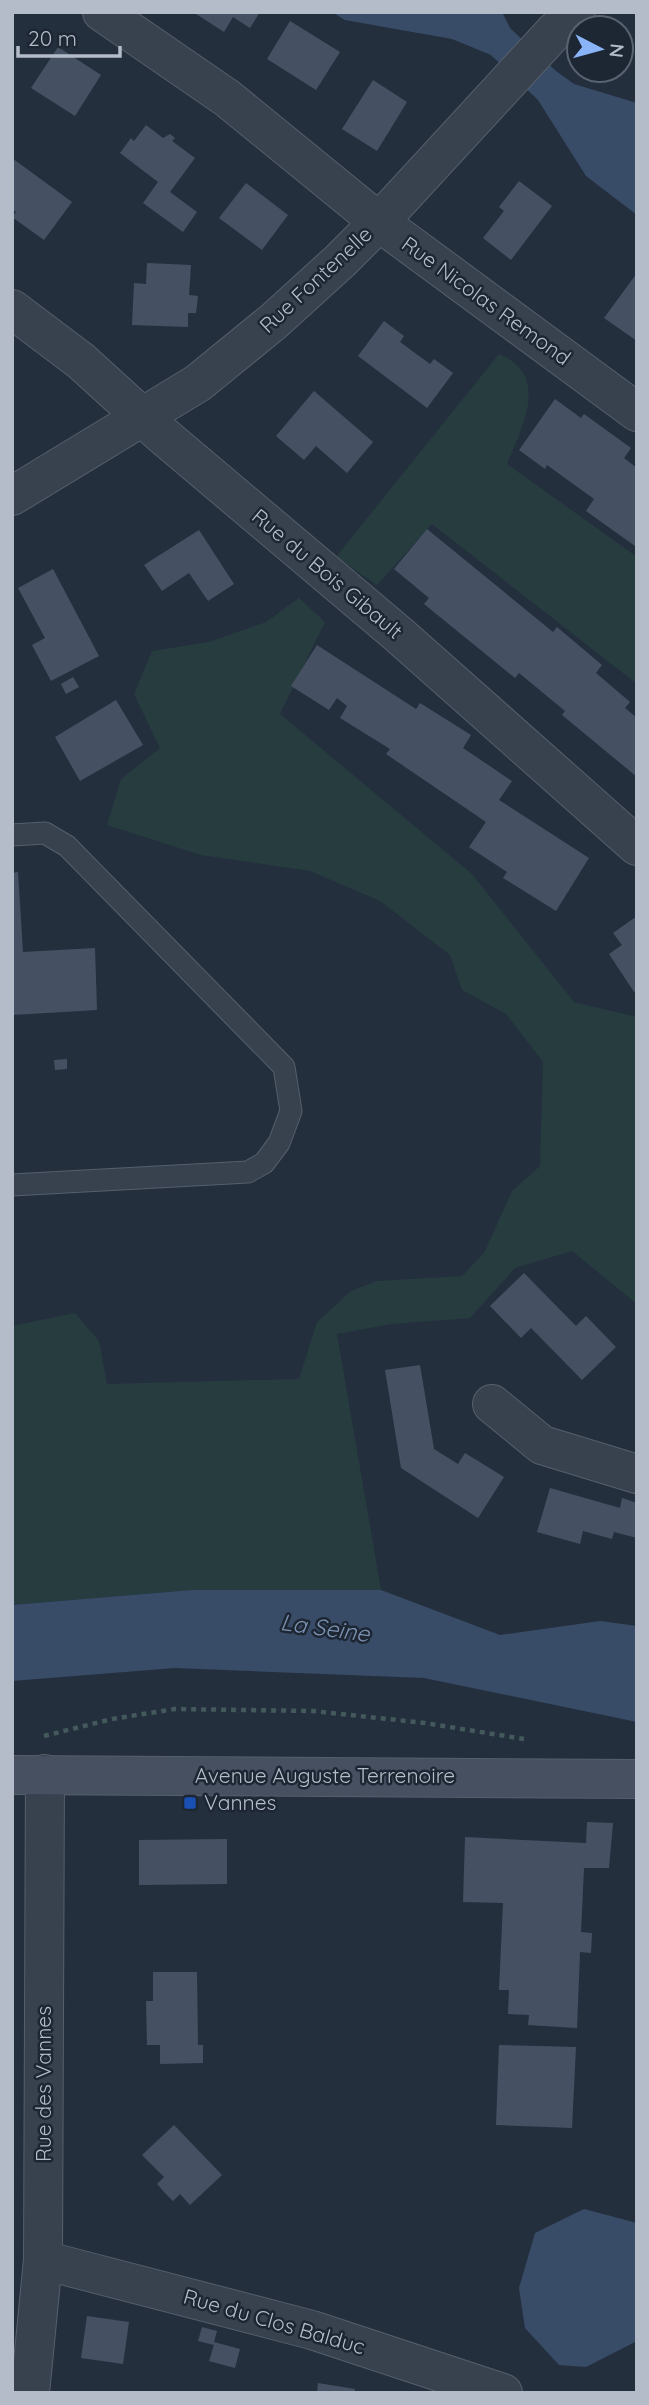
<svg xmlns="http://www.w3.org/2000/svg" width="649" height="2405" font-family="Quicksand,sans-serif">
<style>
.green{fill:#263c3f}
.water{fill:#394c67}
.building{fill:#455162}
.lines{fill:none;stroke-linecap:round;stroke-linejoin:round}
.lane-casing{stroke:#565f6c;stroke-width:23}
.street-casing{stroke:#565f6c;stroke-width:40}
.secondary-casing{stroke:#565f6c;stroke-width:40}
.path{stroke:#44595c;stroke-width:4.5;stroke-dasharray:5 5;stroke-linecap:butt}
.lane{stroke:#38414e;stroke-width:21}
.street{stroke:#38414e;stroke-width:38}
.secondary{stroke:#465061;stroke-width:38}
.transit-dot{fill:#1a4fb4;stroke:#1d2633;stroke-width:2.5}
.labels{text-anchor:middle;stroke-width:5;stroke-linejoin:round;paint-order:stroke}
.street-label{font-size:21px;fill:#b4bcc9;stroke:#1d2633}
.poi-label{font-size:21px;fill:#b4bcc9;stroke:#1d2633;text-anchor:start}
.water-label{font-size:23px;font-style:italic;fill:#7c92b1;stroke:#1d2633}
</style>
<rect width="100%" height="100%" fill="#242f3e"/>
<!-- green -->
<g class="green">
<path d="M499,354C551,375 522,427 507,464L637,557V684L432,524L377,585L336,557Z"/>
<path d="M299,598L325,622L280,714L472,874L574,1002L637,1017V1304L572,1251L515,1268L470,1318L392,1324L337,1334L381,1590H192L12,1605V1326L75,1313L99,1341L107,1384L299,1379L317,1322L351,1291L377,1281L462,1276L484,1253L512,1191L540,1166L543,1062L506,1014L462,990L450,955L380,901L310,871L201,855L107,825L121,779L160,748L134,694L152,651L209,642L266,622Z"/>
</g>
<!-- water -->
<g class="water">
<path d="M332,12H502L510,28L556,71L574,84L637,103V215L586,176L538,100L491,55L452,39L345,20Z"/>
<path d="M192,1590H381L500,1635L600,1621L637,1626V1722L424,1678L175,1668L12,1681V1605Z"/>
<path d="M584,2209L637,2223V2341L586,2367L559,2365L525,2328L519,2288L535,2233Z"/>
</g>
<!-- building -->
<g class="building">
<path d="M193,12H260L250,28L233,17L224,32Z"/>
<path d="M290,21L340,52L316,90L267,59Z"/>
<path d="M58,47L101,75L75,116L31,88Z"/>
<path d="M373,80L407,102L377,151L342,129Z"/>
<path d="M146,125L163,138L170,134L175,138L172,141L195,158L170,192L197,212L183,232L143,203L158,182L120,153L131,138L134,141Z"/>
<path d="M12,158L72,202L44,240L12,217L16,212L12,209Z"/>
<path d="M519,181L552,206L511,260L483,238L504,211L499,207Z"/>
<path d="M246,183L288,215L262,250L219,218Z"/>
<path d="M147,263L191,265L189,295L198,296L197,305L196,313H188V327L132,325L134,283L146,284Z"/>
<path d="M637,273V341L604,318Z"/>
<path d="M384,321L404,336L400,342L430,364L434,359L453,373L427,408L358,356Z"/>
<path d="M314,391L373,442L347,473L316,446L304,460L276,436Z"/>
<path d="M555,399L581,418L584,414L631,448L624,458L637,468V544L635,546L586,511L594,499L547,465L545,469L519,450Z"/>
<path d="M427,529L553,632L557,627L602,665L596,673L630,702L625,708L637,718V777L562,715L565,711L519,673L515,678L424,604L429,598L394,569Z"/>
<path d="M199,530L234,584L208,601L189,573L162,591L144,565Z"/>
<path d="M53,569L99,656L51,681L32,645L45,638L18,588Z"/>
<path d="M317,645L416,709L420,703L471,735L463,748L512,781L499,800L589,858L556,911L503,878L507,872L469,847L486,822L386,754L390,749L340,718L347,706L337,698L329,710L291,686Z"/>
<path d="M73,677L79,687L66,694L61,684Z"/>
<path d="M116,700L143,745L80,781L55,737Z"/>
<path d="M18,872L23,952L95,948L97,1010L12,1015V873Z"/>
<path d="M637,916V990L634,992L609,954L622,945L613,933Z"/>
<path d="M67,1059V1069L55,1070L54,1060Z"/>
<path d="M524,1273L576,1326L586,1316L616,1347L582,1380L531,1328L521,1338L490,1306Z"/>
<path d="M420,1365L434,1449L458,1464L465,1453L504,1477L478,1518L401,1468L385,1370Z"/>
<path d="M550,1488L620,1508L622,1498L637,1503V1538L614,1532L612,1539L583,1531L580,1544L537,1532Z"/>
<path d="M587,1822L613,1823L609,1868H584L581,1932L592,1933L591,1953L580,1952L577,2028L528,2025L529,2015L508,2014L509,1990H499L503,1903L463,1902L465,1837L586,1843Z"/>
<path d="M227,1839V1884L139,1885V1840Z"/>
<path d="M153,1972H197L198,2045H203V2063L160,2064V2045H147L146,2001H153Z"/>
<path d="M499,2045L576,2047L572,2128L496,2125Z"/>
<path d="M174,2125L222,2175L190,2205L180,2194L173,2201L164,2192L157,2184L164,2177L142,2155Z"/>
<path d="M87,2316L129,2322L123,2364L81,2358Z"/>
<path d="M202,2327L217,2331L214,2342L240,2349L235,2368L209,2361L214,2345L198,2341Z"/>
<path d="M318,2383L355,2389V2393H317Z"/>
</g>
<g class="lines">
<!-- lane casing -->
<g class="lane-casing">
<path id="lane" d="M12,835L45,833L67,846L284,1067L291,1111L279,1143L264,1163L248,1172L12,1185"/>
</g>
<!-- street casing -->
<g class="street-casing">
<g id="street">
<path d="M102,12L227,98L379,222L637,412"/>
<path d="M12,309L81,361L160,433L398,634L637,846"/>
<path d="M12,496L198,383L274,321L340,261L379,222L554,32L576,12"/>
<path d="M492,1404L542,1445L637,1474"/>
<path d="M43,2260L312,2330L503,2393"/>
<path d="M30,2393L43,2260L45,1774"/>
</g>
</g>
<!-- secondary casing -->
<g class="secondary-casing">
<path id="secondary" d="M12,1775L637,1779"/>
</g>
<!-- path -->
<path class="path" d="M44,1736L112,1719L175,1709L313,1711L425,1723L524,1739"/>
<!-- lane -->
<use href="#lane" class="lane"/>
<!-- street -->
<use href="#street" class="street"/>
<!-- secondary -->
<use href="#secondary" class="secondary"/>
</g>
<!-- markers -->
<rect class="transit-dot" x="183" y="1796" width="14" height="14" rx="3.5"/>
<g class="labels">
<!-- street labels -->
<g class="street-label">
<text transform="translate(316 280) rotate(-43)" y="7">Rue Fontenelle</text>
<text transform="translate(486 301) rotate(36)" y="7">Rue Nicolas Remond</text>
<text transform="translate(327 574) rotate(40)" y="7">Rue du Bois Gibault</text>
<text x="325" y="1783">Avenue Auguste Terrenoire</text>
<text transform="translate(44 2084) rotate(-90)" y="7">Rue des Vannes</text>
<text transform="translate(274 2322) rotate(16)" y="7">Rue du Clos Balduc</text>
</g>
<!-- poi labels -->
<g class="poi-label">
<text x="204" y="1810">Vannes</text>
</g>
<!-- water labels -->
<g class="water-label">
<text transform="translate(325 1628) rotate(8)" y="8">La Seine</text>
</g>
</g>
<!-- border -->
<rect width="649" height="2405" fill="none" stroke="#b4bcc9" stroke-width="28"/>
<!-- north arrow -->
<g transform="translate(600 49) rotate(96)"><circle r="33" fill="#1d2633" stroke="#59626f" stroke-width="2"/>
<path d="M0-5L12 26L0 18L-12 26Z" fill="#8ab4f8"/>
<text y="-10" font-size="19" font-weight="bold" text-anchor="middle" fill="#b4bcc9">N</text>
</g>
<!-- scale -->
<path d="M18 46v10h102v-10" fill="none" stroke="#b4bcc9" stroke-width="3.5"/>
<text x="28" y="46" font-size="21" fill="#b4bcc9" stroke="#1d2633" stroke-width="5" paint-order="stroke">20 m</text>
</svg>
